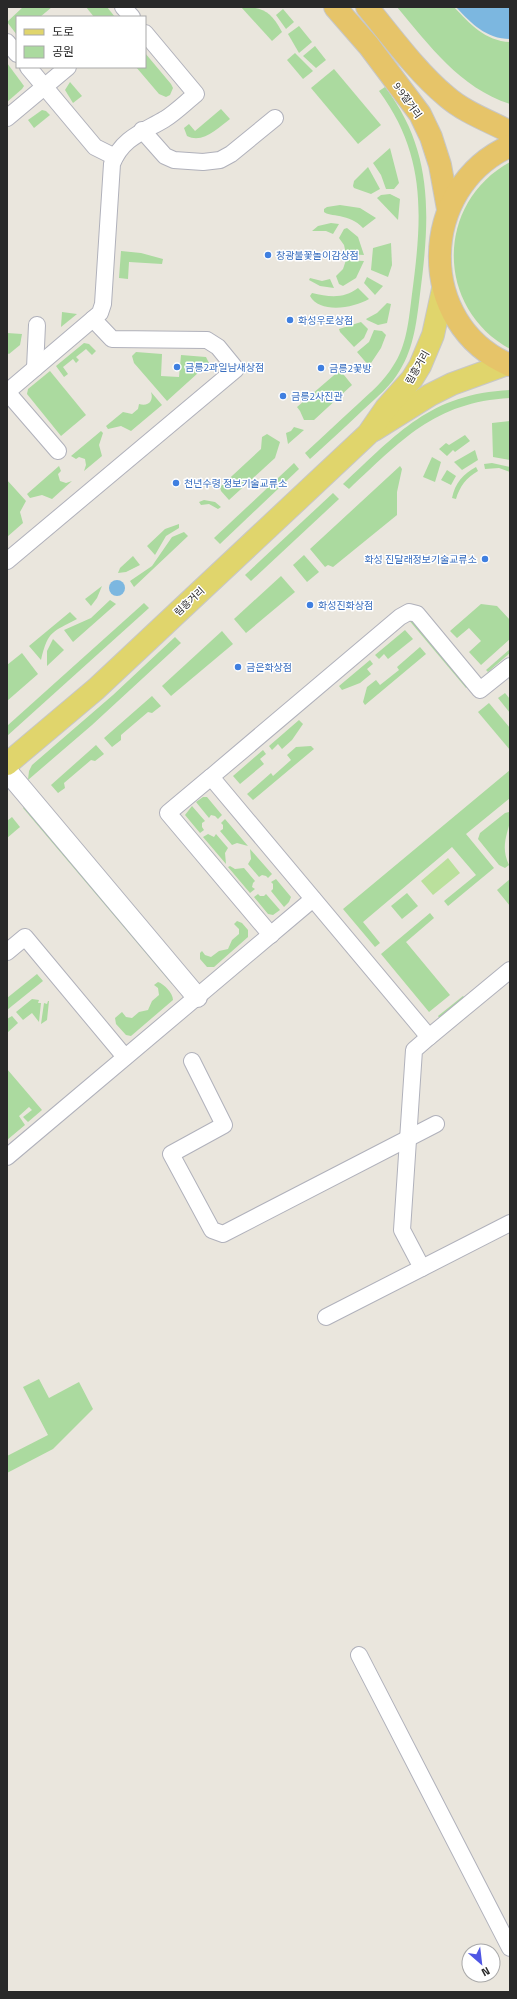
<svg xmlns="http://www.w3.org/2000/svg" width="517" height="1999" font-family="'Titillium Web','Noto Sans KR',sans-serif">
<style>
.green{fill:#abda9f}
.pitch{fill:#bae09c}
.water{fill:#7cb7e0}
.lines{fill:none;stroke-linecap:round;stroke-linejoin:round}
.minor-casing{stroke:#b0b1bb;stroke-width:18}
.tertiary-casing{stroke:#b0b1bb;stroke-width:22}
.primary-casing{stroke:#c7c7c7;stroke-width:24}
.trunk-casing{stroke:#c7c7c7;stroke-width:24}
.minor{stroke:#fff;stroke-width:16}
.tertiary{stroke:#fff;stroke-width:20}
.primary{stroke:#e0d56c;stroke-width:22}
.trunk{stroke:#e6c469;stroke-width:22}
.shop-dot{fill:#3f7fe0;stroke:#fff;stroke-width:1.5}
.labels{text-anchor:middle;stroke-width:3;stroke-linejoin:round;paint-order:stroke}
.street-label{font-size:10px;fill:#292929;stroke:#fff}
.shop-label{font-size:10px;fill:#366cbe;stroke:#fff;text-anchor:start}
</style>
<rect width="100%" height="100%" fill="#eae6dd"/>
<!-- green -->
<g class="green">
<path d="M23,7H52L40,17H17V35L7,22Z"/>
<path d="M86,7H107L115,17H94Z"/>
<path d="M241,7C264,7 271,12 282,32L272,41Z"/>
<path d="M397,7H454C470,24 485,41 510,42V104C460,88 429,45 397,7Z"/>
<path d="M283,9L294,22L286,29L276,15Z"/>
<path d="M299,26L312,42L299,53L288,34Z"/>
<path d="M315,46L326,60L316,68L303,56Z"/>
<path d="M145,53L171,84L173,88L170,95L166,97L159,94L136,67H145Z"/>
<path d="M295,53L313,71L303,79L287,60Z"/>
<path d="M7,63L24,86L22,89L7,102Z"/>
<path d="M334,69L381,125L358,144L311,88Z"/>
<path d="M70,82L82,96L73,103L65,90Z"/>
<path d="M385,87C434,151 430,218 420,294C417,319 414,348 400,370C391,386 377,397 363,410C346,426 328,443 310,459L305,453C323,437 340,420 358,404C371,392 384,381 393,366C407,346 409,318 412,294C422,218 427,156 379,91Z"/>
<path d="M221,109L230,119C218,128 203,144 187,136L184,128L189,124L195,131Z"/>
<path d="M42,110L46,111L50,115L34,128L28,120Z"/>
<path d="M390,148L399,183L394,189H386L381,175L373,163Z"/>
<path d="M510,162V349C435,308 435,203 510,162Z"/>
<path d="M368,167L380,189L371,194L354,188L353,186L354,181Z"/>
<path d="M390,194L400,199L398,220L377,198L381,195Z"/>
<path d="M340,205L360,208L376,218L363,228C350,213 329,217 324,212V209L327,207Z"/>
<path d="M331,223L339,224L333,234L326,231H312L318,226Z"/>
<path d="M347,228L358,237L364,255L346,254L344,245L339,238L344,229Z"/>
<path d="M391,243L392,265L388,277L371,270L373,248Z"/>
<path d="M121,251L141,253L163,259L162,264L129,262L128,279L119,278Z"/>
<path d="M346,260L364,261L356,278L343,286L339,284L336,276L343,269Z"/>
<path d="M367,277L383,286L375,295L364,283Z"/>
<path d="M310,278L322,281L330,279L334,288L320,286L309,280Z"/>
<path d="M358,288L369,299C354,308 320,314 310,296L312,293C329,297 344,299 358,288Z"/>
<path d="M387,303L391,304L387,323L378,325L367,320L366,319L377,313Z"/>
<path d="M62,312L77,314L61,327Z"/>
<path d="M361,322L368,329L364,338L354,347L340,332L339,329Z"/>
<path d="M374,330L382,331L386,335L381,348L369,366L357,352L369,342Z"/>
<path d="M7,333L22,334L20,345L9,354L7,353Z"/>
<path d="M84,343L89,344L96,351L92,355L86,349L76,357L79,360L76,363L73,359L63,367L68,374L64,377L56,366Z"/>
<path d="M136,352L162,354L161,376L179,377L181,355L206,357L209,363L167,401L134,363L132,356Z"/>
<path d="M340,370L352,385L314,420H304L300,411L297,407Z"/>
<path d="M50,371L86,415L61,436L27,394L28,389Z"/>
<path d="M510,390V398C434,402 401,441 349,489L343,484C398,433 430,394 510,390Z"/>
<path d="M151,392L162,405L131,431L121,426L108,429L106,426L123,412L132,414L138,409L139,404C148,407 154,401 151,392Z"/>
<path d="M510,421V460L493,457L492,423Z"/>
<path d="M294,427L304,430L288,444L286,433L291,431Z"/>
<path d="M101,431L103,433L99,445L102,456L84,471L86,465L85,459L79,457L76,459L71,456Z"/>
<path d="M267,434L280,442L275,458L229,500L221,491L220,487L261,449L262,437Z"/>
<path d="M465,435L470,441L455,452L453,450L447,456L439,449L446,443L449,445Z"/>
<path d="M475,450L478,460L462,470L454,462Z"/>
<path d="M432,457L441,462L435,482L423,477Z"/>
<path d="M294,463L299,469L220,544L214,538Z"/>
<path d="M492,463L510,467V472L499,468L485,469L484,464Z"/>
<path d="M59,466L61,471L58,474L60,481L66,483L72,481L52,499L42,495L30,498L27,494Z"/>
<path d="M400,466L402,469L397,492V515L333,567L328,565L325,567L310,549Z"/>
<path d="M476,467L478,471C466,478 460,486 456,499L452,498C455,483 463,474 476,467Z"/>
<path d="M447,470L456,476L451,485L441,480Z"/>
<path d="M7,480L26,501L20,512L23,523L7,537Z"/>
<path d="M333,493L339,499L251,581L245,575Z"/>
<path d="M204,500L215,502L221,507L218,509L209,504L201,505L199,502Z"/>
<path d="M179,524V528L166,536L155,555L147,546L165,529Z"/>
<path d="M184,532L188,536L134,587L130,581L152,566L172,537Z"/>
<path d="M304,555L319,572L307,582L293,565Z"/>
<path d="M133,556L140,565L126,572L118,573L120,568Z"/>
<path d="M281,576L295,592L246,633L234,619Z"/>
<path d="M102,586L97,598L91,606L85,599Z"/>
<path d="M110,600L116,604L73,642L64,630L91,618Z"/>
<path d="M144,603L149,608L7,736V726Z"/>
<path d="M481,604L497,606L510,620V639L481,665L469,652L481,641L469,628L457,638L450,631Z"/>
<path d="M70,612L77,619C53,632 48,630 41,660L29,646Z"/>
<path d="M410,618L468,686L466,688L408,619Z"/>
<path d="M405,630L413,639L388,659L384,654L379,659L375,655Z"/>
<path d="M222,631L233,644L171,696L162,686Z"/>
<path d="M175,637L181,643L92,725L28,780L29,771L32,765L113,695Z"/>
<path d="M53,639L64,650L47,666V651Z"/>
<path d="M420,647L426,654L365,705L363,702L367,687L376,680L380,685L399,670L397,667Z"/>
<path d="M510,649V653L488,672L486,670Z"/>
<path d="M22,653L38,674L7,701V665Z"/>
<path d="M370,660L373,664L367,669L371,674L360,683L342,690L339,686Z"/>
<path d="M505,693L510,699V713L498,698Z"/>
<path d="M152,696L161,706L152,713L148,712L121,735V740L112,747L104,738Z"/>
<path d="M489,703L510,728V750L478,712Z"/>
<path d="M299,720L303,724L292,740L282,749L278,744L272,750L269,746Z"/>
<path d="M96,745L104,754L95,761L91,760L64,783L65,788L58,793L51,785Z"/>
<path d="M311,746L314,749L253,800L247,794L271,773L273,776L291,760L287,755L296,747Z"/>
<path d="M263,750L266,754L260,759L264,764L240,784L233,776Z"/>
<path d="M510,770V798L466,834L494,868L448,906L444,901L476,875L452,847L363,922L380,943L375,947L343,909Z"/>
<path d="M203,797H207L222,815L218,819L215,816L211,815L209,818L196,802Z"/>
<path d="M25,806L174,982L172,984L23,808Z"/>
<path d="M192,806L205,821L202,823V827L204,830L200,833L185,815Z"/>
<path d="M509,812C515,824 497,841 509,865L505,868L499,865L478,839L480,833L505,813Z"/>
<path d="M12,817L20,827L7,838V821Z"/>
<path d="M225,819L248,846L237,843L232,845L220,831L223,829V825L221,823Z"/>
<path d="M208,834L214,837L216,834L228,848L225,853L226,864L203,837Z"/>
<path d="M250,849L272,874L268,878L266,876L262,875L259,877L248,864L251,859Z"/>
<path d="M230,866L235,869L244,868L255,881L253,883L252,887L255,889L250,893L228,867Z"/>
<path d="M276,879L291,897L289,902L284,907L271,891L273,889V884L271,882Z"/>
<path d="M510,879V906L497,890Z"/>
<path d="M407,893L418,906L402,919L391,906Z"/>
<path d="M258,894L260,896H264L266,894L280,910L273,915L268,914L254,897Z"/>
<path d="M430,913L434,918L406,942L450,995L429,1012L381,954Z"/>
<path d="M237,921L242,923L248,930V937L214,967H207L200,959V953L202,951L205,955L211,957L219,951L228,949L232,940L239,934V929L234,924Z"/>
<path d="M37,974L43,981L7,1010V998Z"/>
<path d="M158,982C164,984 173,993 173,1000L131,1036L126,1035L116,1024L115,1018L122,1012L126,1017L132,1018L139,1012L148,1010L152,1001L159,995L158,988L154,985Z"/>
<path d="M463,996L465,998L440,1019L438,1016Z"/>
<path d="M32,999L39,1000L38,1003H41L39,1022L32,1013L23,1020L16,1012Z"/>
<path d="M48,1001H49L47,1020L41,1024L44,1003L47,1004Z"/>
<path d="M12,1016L18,1023L7,1033V1019Z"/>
<path d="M7,1069L42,1110L28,1122L23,1117L32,1110L29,1107L19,1116L25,1125L7,1140Z"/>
<path d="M39,1379L49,1398L79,1382L93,1409L53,1449L7,1473V1456L48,1435L23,1387Z"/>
</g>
<!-- pitch -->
<path class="pitch" d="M448,858L460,873L433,895L421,881Z"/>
<!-- water -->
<g class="water">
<path d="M456,7H510V39C486,39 471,23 456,7Z"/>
<circle cx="117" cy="588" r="8"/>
</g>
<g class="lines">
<!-- minor casing -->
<g class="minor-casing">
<g id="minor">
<path d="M123,7L132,17"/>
<path d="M7,42L17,54"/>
<path d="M28,67L95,147L115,157"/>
<path d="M7,118L68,67"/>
<path d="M142,130L165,156L174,160L203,162L220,160L231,154L275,118"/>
<path d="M35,368L37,325"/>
<path d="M7,392L100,313L103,304L112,164C122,138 143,132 165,119C176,112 186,102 196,94L145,33"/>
<path d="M7,392L58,451"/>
<path d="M7,561L236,369L218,347L207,340L112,339L93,319"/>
<path d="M510,666L480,690L417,614L409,612L400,617L211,777L429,1037L510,970"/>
<path d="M211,777L168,813L271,935"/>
<path d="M7,952L25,937L125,1057"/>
<path d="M192,1061L224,1125L171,1154L212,1230L223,1234L436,1124"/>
<path d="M7,1157L313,899"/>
<path d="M422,1268L402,1230L414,1050L429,1037"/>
<path d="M326,1317L510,1223"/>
<path d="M359,1655L510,1948"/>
</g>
</g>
<!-- tertiary casing -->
<g class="tertiary-casing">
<path id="tertiary" d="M7,771L197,997"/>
</g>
<!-- primary casing -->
<g class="primary-casing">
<g id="primary">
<path d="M374,430L430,395L452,384L507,364"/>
<path d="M7,764L96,689L368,434L386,408L412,379L420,366L433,335L443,289"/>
</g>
</g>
<!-- trunk casing -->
<g class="trunk-casing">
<g id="trunk">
<path d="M335,7L369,46L420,114L431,137L440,165L448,209"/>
<path d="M367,7C391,36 417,72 446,96C464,112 489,121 510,132"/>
<path d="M510,146C418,187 415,325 510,365"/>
</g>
</g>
<!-- minor -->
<use href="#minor" class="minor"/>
<!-- tertiary -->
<use href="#tertiary" class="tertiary"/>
<!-- primary -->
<use href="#primary" class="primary"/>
<!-- trunk -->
<use href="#trunk" class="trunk"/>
</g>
<!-- markers -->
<g class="shop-dot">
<circle cx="268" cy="255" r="4"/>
<circle cx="290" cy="320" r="4"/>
<circle cx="177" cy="367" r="4"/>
<circle cx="321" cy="368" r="4"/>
<circle cx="283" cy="396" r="4"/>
<circle cx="176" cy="483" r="4"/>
<circle cx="485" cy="559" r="4"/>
<circle cx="310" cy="605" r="4"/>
<circle cx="238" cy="667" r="4"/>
</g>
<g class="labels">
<!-- street labels -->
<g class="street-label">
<text transform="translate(408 100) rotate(55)" y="4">9·9절거리</text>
<text transform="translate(417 367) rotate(-60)" y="4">림흥거리</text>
<text transform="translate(189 601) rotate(-43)" y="4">림흥거리</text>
</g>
<!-- shop labels -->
<g class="shop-label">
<text x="276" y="259">창광불꽃놀이감상점</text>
<text x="298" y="324">화성우로상점</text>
<text x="185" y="371">금릉2과일남새상점</text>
<text x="329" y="372">금릉2꽃방</text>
<text x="291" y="400">금릉2사진관</text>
<text x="184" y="487">천년수령 정보기술교류소</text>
<text x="477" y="563" text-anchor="end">화성 진달래정보기술교류소</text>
<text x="318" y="609">화성진화상점</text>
<text x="246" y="671">금은화상점</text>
</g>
</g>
<!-- border -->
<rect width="517" height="1999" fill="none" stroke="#292929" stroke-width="16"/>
<!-- legend -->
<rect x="16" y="16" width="130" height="52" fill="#ffffff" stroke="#a9a9a9"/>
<rect x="24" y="29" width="20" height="6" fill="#e0d56c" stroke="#a9a9a9"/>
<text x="52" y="36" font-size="12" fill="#292929">도로</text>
<rect x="24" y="46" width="20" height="12" fill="#abda9f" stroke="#a9a9a9"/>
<text x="52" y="56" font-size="12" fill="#292929">공원</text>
<!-- north arrow -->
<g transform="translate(481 1963) rotate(152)"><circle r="19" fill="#ffffff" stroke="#a9a9a9"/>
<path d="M0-3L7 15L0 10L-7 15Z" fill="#4f56e4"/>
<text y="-6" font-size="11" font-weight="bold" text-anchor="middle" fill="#292929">N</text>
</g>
</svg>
